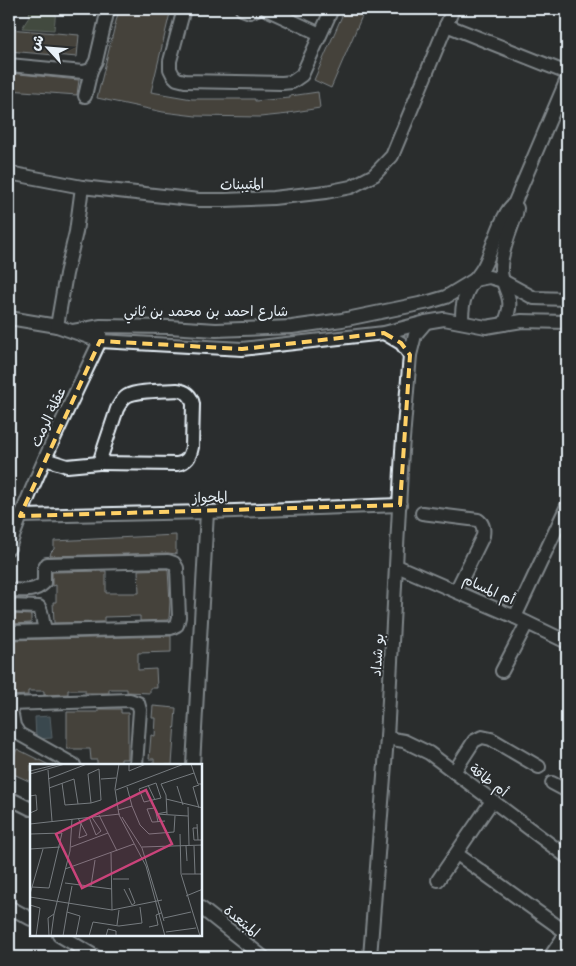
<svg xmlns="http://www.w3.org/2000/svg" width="576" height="966" font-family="Mali,'Playpen Sans Arabic',sans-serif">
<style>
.green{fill:#606d55;stroke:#a4afa6}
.water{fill:#4f6874;stroke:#8c9fa9}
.building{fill:#665b4d;stroke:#e8f1f8}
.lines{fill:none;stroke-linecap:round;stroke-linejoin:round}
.minor-casing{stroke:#e8f1f8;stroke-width:16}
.minor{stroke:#2a2d2e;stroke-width:12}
.marked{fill:none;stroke:#ffd166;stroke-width:4;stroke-dasharray:10 6;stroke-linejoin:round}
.labels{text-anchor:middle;stroke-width:4;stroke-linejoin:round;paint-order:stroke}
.street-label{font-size:14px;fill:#e8f1f8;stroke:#2a2d2e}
.inset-road{fill:none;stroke:#767b7f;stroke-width:1}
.view{fill:#ca437a;fill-opacity:0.15;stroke:#ca437a;stroke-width:2.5}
.inset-edge{fill:none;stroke:#e8f1f8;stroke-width:2.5}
</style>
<rect width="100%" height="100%" fill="#2a2d2e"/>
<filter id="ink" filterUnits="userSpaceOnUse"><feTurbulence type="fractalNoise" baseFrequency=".02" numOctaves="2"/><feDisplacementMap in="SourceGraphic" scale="10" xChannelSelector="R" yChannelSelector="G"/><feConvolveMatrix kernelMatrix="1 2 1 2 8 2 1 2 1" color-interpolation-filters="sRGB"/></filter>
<g filter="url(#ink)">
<!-- green -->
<path class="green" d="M30,9H56L54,30L22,28L29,17Z"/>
<!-- water -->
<path class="water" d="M50,716L52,738L36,739L35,717Z"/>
<!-- building -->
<g class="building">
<path d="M119,9H171L151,92L192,99H255V101L290,98V96L318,92L320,108L288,113L289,114L260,117L196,116L163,112L97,98Z"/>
<path d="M345,9H365L331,88L314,80Z"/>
<path d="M9,29L79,35L77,57L9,51Z"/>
<path d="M9,73L79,80L77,95L9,90Z"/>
<path d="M176,535V554L168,553L50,556L51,552L54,549V541Z"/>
<path d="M167,569L168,570L170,602L169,620L140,621V616L104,617V622L54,623L53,602H56V585L52,586V572L106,571V593H139L138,570Z"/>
<path d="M14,614L31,615V623L14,624Z"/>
<path d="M171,636V652L138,653V670L156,669L157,688H150V693L127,692V689H109V693H85V690H68V694L44,695V691H28V695L9,696V640Z"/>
<path d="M153,706L176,708L172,765H154V759H149L151,735L155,736L156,718H152Z"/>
<path d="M98,709H121V713H128V759H121V764L97,765V760H91L90,749H67V712H98Z"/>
<path d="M17,749L49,765H31V782L9,772V751L15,754Z"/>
</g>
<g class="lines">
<!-- minor casing -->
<g class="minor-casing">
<g id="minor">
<path d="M184,9L170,61V69L173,75L177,79L185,81L282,83L292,82L302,75L332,9"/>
<path d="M242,9L250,12L257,9"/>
<path d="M266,9L320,34"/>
<path d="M446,25L567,73"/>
<path d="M9,65L83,72L91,70L96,61L108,9"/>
<path d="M85,96L91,70"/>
<path d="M9,173L82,187"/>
<path d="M9,318L57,326L100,341L242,349L384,333L426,322L444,319L486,327L522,321L567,322"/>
<path d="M462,321C462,312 462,303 466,295C470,283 479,276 484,266C492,252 502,211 514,204L567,79"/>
<path d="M504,324C518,295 500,291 501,267C501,252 511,229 516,214L517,208L514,204"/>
<path d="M57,326L66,274L76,232L82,187L199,200H225L273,198L326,192L351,187L374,175L392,156L453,9"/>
<path d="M73,331L101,326L169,327L216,330L292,327L342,320L429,302L446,297L474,280L489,277L503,281L534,298L567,299"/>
<path d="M384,333L401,343L410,355"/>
<path d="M177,390C186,391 191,395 193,404L192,447C190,457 187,462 177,464L99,463L117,409C120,404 122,399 127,396C137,390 165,391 177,390Z"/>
<path d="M45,459L67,466L99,463"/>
<path d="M422,513L478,520C484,524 484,530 483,536L456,591"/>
<path d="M20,516L207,512L400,505"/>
<path d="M9,548C34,477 68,409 100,341V332"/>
<path d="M397,566L515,617L567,642"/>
<path d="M9,590C21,590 34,593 44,583V569L47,564L168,561L174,563L177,568L179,617L177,625L171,628L47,631C41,624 44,615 39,607L9,606"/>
<path d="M515,617L567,506"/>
<path d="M9,632L47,631"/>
<path d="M502,671L527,623"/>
<path d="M9,704L130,700L138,703L140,710L136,765"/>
<path d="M10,704L14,726L19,734L74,765"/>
<path d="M387,738L404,741L429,753L567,857"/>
<path d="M193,765L207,512"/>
<path d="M454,772L474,741L482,737L491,739L539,767"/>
<path d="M552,783L567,791"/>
<path d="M9,798L31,809"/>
<path d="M457,854L567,933"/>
<path d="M438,880L492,801"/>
<path d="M9,907L31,919"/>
<path d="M201,908L263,957"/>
<path d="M59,935L96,957"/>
<path d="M370,957L387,738L402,451L410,355L415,335L426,322"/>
<path d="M550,957L567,932"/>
</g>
</g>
<!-- minor -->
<use href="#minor" class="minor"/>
</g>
</g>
<!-- marked area -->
<path d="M0 0H576V966H0ZM384,333L401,343L410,355L400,505L20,516L100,341L242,349Z" fill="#2a2d2e" fill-opacity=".55" fill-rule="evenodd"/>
<path class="marked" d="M384,333L401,343L410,355L400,505L20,516L100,341L242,349Z"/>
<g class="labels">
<!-- street labels -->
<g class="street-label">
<text transform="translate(242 184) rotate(-2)" y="5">المتيبنات</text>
<text x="206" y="316">شارع احمد بن محمد بن ثاني</text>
<text transform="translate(48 417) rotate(-65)" y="5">عقلة الرمث</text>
<text transform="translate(210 497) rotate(-2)" y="5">المحواز</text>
<text transform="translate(489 589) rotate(24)" y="5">أم المسام</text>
<text transform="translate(377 655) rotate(-86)" y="5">بو شداد</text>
<text transform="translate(489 780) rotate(37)" y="5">أم طاقة</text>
<text transform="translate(242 921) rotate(39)" y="5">المبتعدة</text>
</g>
</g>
<!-- overview -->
<g transform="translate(30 764)">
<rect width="172" height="172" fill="#2a2d2e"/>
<path class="inset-road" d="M89,0L85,25L89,51L116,102L135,172M99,0V7L116,0M161,0L168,20H173M69,5L71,36L61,39L58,10ZM18,6L22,57M0,7L29,0M0,10L35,0M18,15L57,0M71,15L86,14M32,19L35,41L61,39M126,19L131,34L114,38L109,25ZM118,21L125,36M147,22L153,41M97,23L102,42M19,24L44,15L48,40M86,26L154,0M0,32L6,31L7,46L0,49M136,35L173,44M158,43L159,81M169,44L163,23L169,21M88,46L102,42L110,61L119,70L144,68L145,52M137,48L126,50L158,52M137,50L136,31L131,20L164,9M69,51L87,87M59,53L66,71L71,67L61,52M92,53L112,84L134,157M48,54L57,71L49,74L51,59M128,58L125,44L117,45L122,58H124L135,57M0,60L90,50M167,60L168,76M167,64H163L164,76H173M0,70L32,69L19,124L2,123M150,70L151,110L170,172M156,82L157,97M164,82L165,110M41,83L78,69M112,83L173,81M0,85L30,83M81,89L82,146M35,105L104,80M152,110H173M83,115H99M35,119L82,125M61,122L65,96M94,125L102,141L105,139L99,124M0,130L13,85M156,132L173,125M0,133L82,146L132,136M0,141L10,144L6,172M37,148L42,122M134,154L161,148M87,161L89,146M119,163L128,161L126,151L131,149M136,168L166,164M19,172L18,154L24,150L40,87L42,55M21,172L24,150M33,172L37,148L50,152L46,172M59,172L63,158L89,162L112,159L110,143M76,172L78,165L86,167V172"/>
<path class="view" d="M116,26L142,80L52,124L26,70Z"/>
<rect width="172" height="172" class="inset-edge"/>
</g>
<!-- margin -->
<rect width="576" height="966" fill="none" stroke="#2a2d2e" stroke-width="30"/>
<rect x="15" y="15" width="546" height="936" fill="none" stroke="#e8f1f8" stroke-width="2" filter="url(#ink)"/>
<!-- north arrow -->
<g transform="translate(48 48) rotate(296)" stroke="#2a2d2e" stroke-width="4" paint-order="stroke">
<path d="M0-4L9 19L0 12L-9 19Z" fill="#e8f1f8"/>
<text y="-8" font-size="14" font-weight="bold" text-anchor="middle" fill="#e8f1f8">ش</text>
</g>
</svg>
